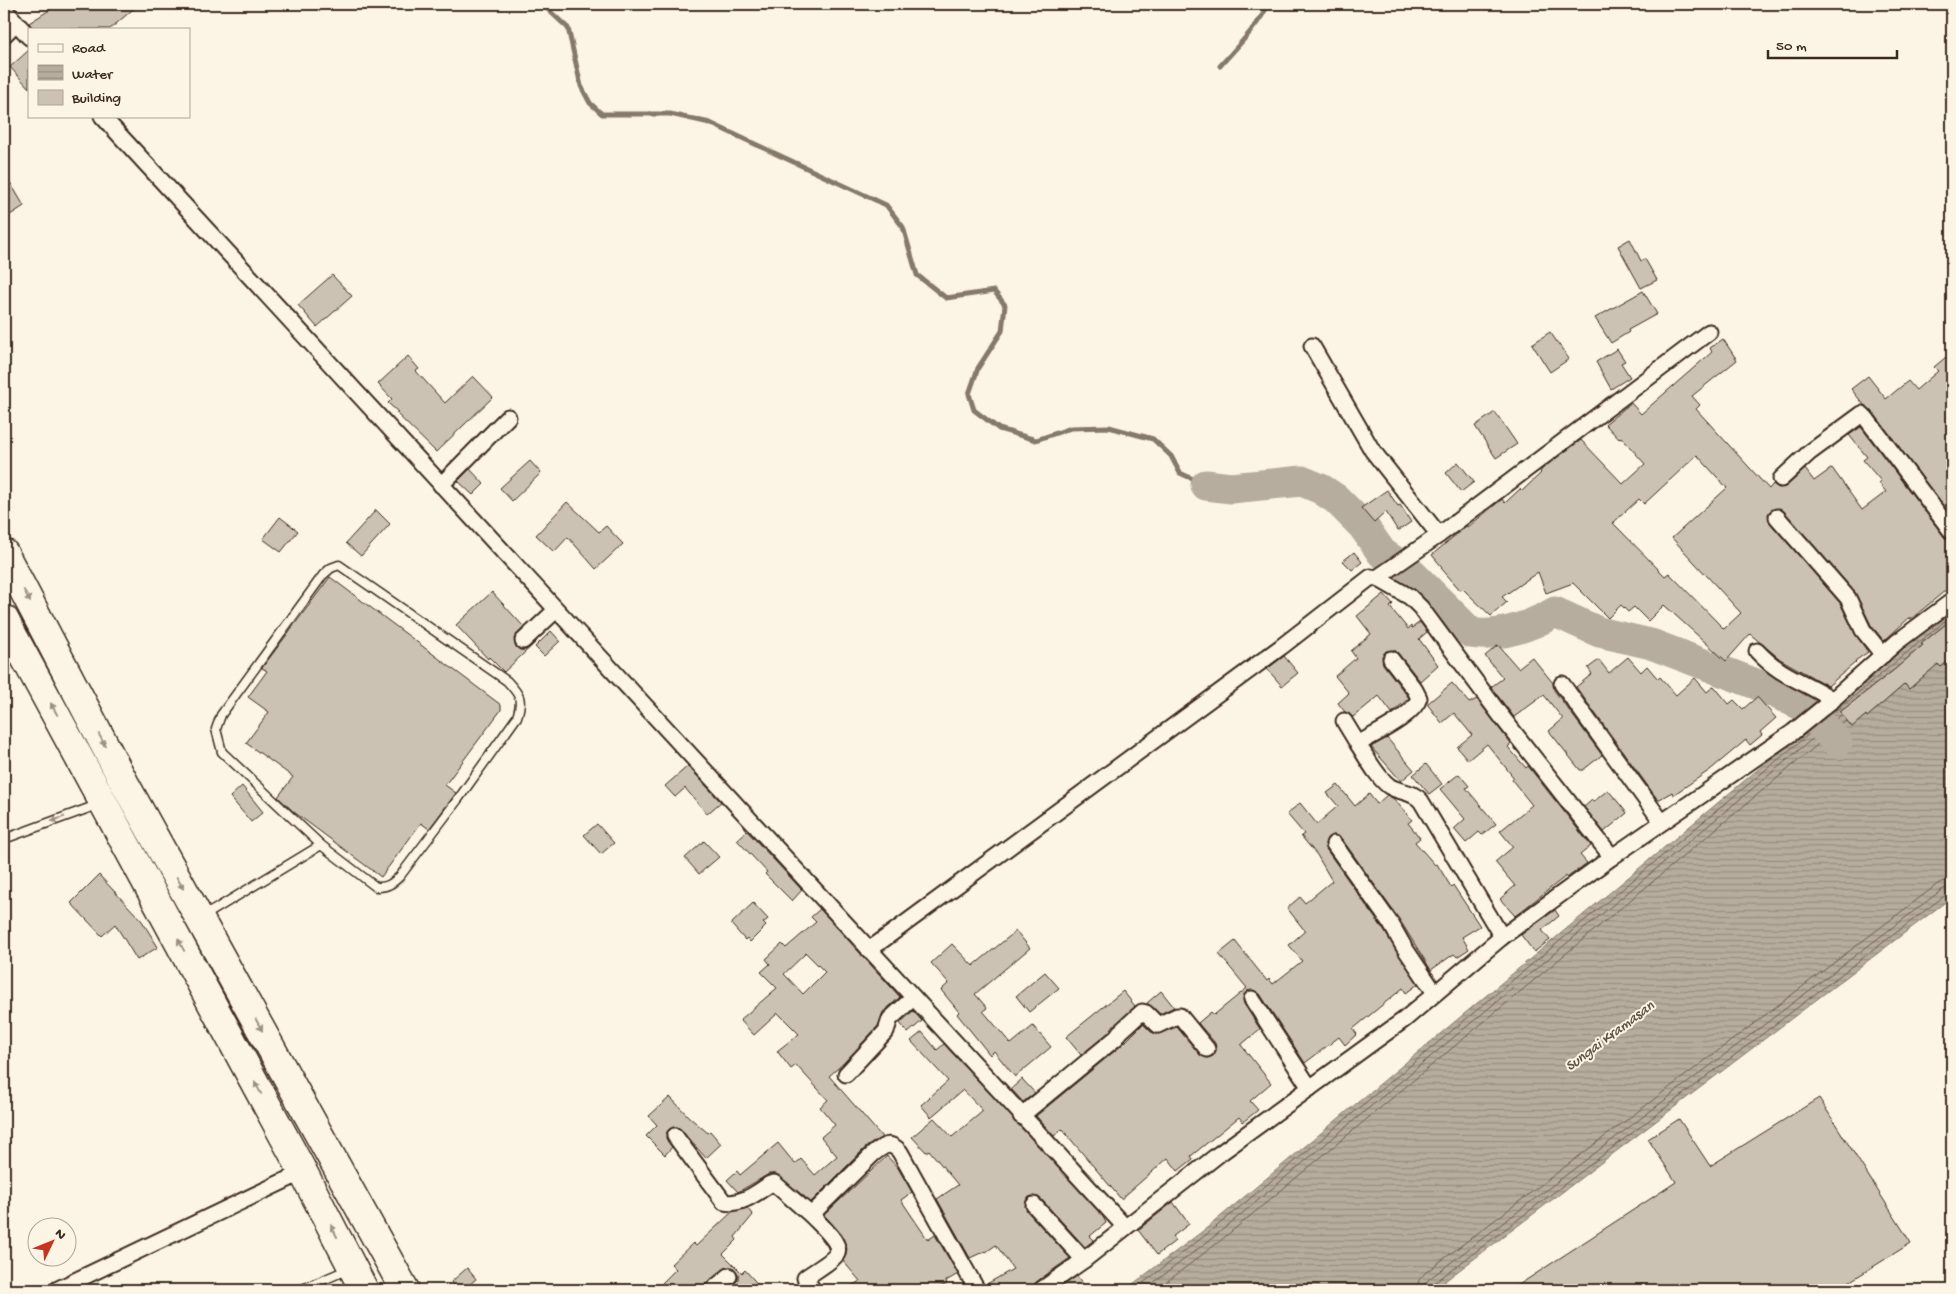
<svg xmlns="http://www.w3.org/2000/svg" width="1956" height="1294" font-family="'Gochi Hand',sans-serif">
<style>
.water{fill:url(#water-rules);stroke:#85796b}
.lines{fill:none;stroke-linecap:round;stroke-linejoin:round}
.shore{stroke:#6d5e51;stroke-width:1}
.stream{stroke:#85796b;stroke-width:5}
.river{stroke:#b7ad9e;stroke-width:31}
.building{fill:#ccc2b3;stroke:#3b2a1e;fill-rule:evenodd}
.lane-casing{stroke:#3b2a1e;stroke-width:11}
.street-casing{stroke:#3b2a1e;stroke-width:19}
.highway-casing{stroke:#3b2a1e;stroke-width:31}
.lane{stroke:#fcf5e5;stroke-width:8}
.street{stroke:#fcf5e5;stroke-width:15}
.highway{stroke:#fcf5e5;stroke-width:28}
.oneway{fill:#9c9082}
.labels{text-anchor:middle;stroke-width:4;stroke-linejoin:round;paint-order:stroke}
.water-label{font-size:15px;font-style:italic;fill:#605144;stroke:#fcf5e5}
</style>
<defs>
<pattern id="water-rules" width="6" height="5" patternUnits="userSpaceOnUse" patternTransform="scale(1.25)"><rect width="6" height="5" fill="#b7ad9e"/><path d="M0 2.5h6" fill="none" stroke="#968d80"/></pattern>
</defs>
<rect width="100%" height="100%" fill="#fcf5e5"/>
<filter id="ink" filterUnits="userSpaceOnUse"><feTurbulence type="fractalNoise" baseFrequency=".02" numOctaves="2"/><feDisplacementMap in="SourceGraphic" scale="10" xChannelSelector="R" yChannelSelector="G"/><feConvolveMatrix kernelMatrix="1 2 1 2 8 2 1 2 1" color-interpolation-filters="sRGB"/></filter>
<g filter="url(#ink)">
<!-- water -->
<path class="water" d="M1952,608V897L1433,1290H1125L1208,1227Z"/>
<g class="lines">
<!-- shore -->
<g class="shore">
<path d="M1134,1290L1211,1231L1952,615"/>
<path d="M1144,1290L1215,1236L1841,715"/>
<path d="M1156,1290L1220,1241L1846,721"/>
<path d="M1417,1290L1419,1280L1425,1273L1939,883L1952,879"/>
<path d="M1424,1290L1425,1284L1429,1279L1943,889L1952,887"/>
<path d="M1431,1290L1433,1284L1947,894L1952,893"/>
</g>
<!-- stream -->
<g class="stream">
<path d="M542,4L568,28L581,86L590,103L602,114H670L710,123L886,205L903,227L917,275L946,298L994,291L1005,305L1002,331L978,368L969,394L974,410L999,429L1036,440L1071,428L1109,427L1153,439L1171,456L1180,473L1206,485"/>
<path d="M1220,66C1234,50 1261,23 1268,4"/>
</g>
<!-- river -->
<path class="river" d="M1206,485L1231,488L1302,481L1321,489L1336,499L1363,526L1382,553L1408,570L1471,633C1497,638 1532,626 1555,612L1599,632L1651,644L1756,684L1803,706L1837,742"/>
</g>
<!-- building -->
<g class="building">
<path d="M59,4H139L110,29H34L29,23Z"/>
<path d="M29,50V88L10,67Z"/>
<path d="M4,172L24,206L4,219Z"/>
<path d="M1630,239L1641,261L1645,259L1657,280L1641,288L1618,246Z"/>
<path d="M332,275L352,296L317,327L298,305Z"/>
<path d="M1643,291L1657,314L1628,330L1629,332L1611,343L1595,318Z"/>
<path d="M1550,332L1569,359L1550,372L1532,344Z"/>
<path d="M1723,339L1737,360L1692,396L1700,405L1696,409L1769,489L1773,484L1779,488L1787,486L1805,469L1814,481L1832,468L1862,510L1886,492L1879,483L1881,481L1863,460L1867,457L1849,435L1861,427L1945,538L1952,541V585L1911,619L1910,617L1884,641L1871,625L1855,592L1784,511L1780,508L1771,510L1768,514L1770,523L1840,603L1855,634L1868,652L1855,661L1856,662L1828,686L1780,659L1750,634L1726,661L1664,605L1648,621L1634,607L1628,612L1621,605L1608,618L1573,583L1546,593L1538,572L1502,597L1507,602L1491,616L1463,589L1461,591L1441,568L1442,567L1432,555L1466,526L1468,527L1502,499L1505,503L1520,489L1522,491L1541,473L1540,472L1544,467L1581,440L1623,484L1645,464L1621,437L1619,439L1605,424L1631,403L1641,414L1712,352L1710,348ZM1697,455L1727,488L1672,538L1741,613L1724,629L1669,573L1665,576L1613,523L1639,499L1644,504Z"/>
<path d="M1617,349L1625,361L1621,363L1630,377L1611,389L1596,362Z"/>
<path d="M1952,352V517L1873,412L1864,405L1851,389L1868,376L1886,399L1908,381L1916,390L1938,371L1934,367Z"/>
<path d="M408,356L419,369L416,371L445,403L473,376L493,397L436,452L396,413L398,412L388,403L392,399L378,384Z"/>
<path d="M1495,412L1517,444L1496,458L1475,426Z"/>
<path d="M530,461L541,473L512,501L500,488Z"/>
<path d="M1458,462L1474,482L1461,492L1446,473Z"/>
<path d="M470,469L484,484L473,495L458,481Z"/>
<path d="M1387,490L1398,506L1400,505L1411,522L1398,531L1386,512L1374,523L1361,508Z"/>
<path d="M567,502L599,532L606,526L623,544L596,569L568,537L554,552L536,535Z"/>
<path d="M376,510L390,524L361,556L346,543Z"/>
<path d="M280,517L298,531L281,552L263,539Z"/>
<path d="M1354,552L1362,562L1352,570L1343,561Z"/>
<path d="M330,577L501,705V710L445,785L456,793L429,829L421,823L381,877L294,812L278,797L293,777L246,743L269,712L248,697L267,671L262,668Z"/>
<path d="M492,592L524,627L514,638L516,647L520,650H526L537,641L504,672L489,657L488,659L456,625Z"/>
<path d="M1384,594L1393,604L1390,607L1408,629L1411,626L1412,628L1420,622L1427,632L1419,639L1438,665L1420,681L1398,653L1394,650L1386,651L1382,656L1383,664L1409,698L1392,713L1379,696L1353,717L1345,712L1338,703L1349,693L1335,676L1356,658L1351,651L1371,634L1357,616Z"/>
<path d="M1952,619V658L1941,667L1938,664L1909,689L1905,684L1867,717L1866,715L1852,727L1840,712L1894,670L1923,645L1921,644Z"/>
<path d="M551,631L560,641L544,656L535,647Z"/>
<path d="M1498,645L1518,668L1532,657L1553,683L1554,690L1602,755L1583,770H1580L1549,731L1563,719L1544,695L1514,717L1491,687L1503,678L1485,656Z"/>
<path d="M1284,656L1298,673L1282,686L1267,669Z"/>
<path d="M1628,657L1641,672L1647,666L1658,679L1660,677L1676,695L1695,678L1707,692L1714,686L1729,704L1734,700L1743,709L1757,697L1776,718L1760,732L1762,735L1750,745L1746,740L1710,770L1673,795L1672,792L1658,800L1576,687L1592,674L1588,668L1599,660L1609,673Z"/>
<path d="M1452,683L1469,703L1477,699L1511,744L1508,747L1526,768L1528,766L1591,846L1580,855L1587,863L1567,878L1566,876L1515,916L1500,899L1515,886L1495,862L1513,847L1500,831L1532,805L1512,780L1514,778L1487,744L1468,760L1457,747L1472,735L1454,713L1442,723L1427,704Z"/>
<path d="M1387,738L1414,770L1401,781L1371,747Z"/>
<path d="M1426,764L1442,784L1429,794L1413,775Z"/>
<path d="M688,766L721,802L707,814L685,788L675,797L665,786Z"/>
<path d="M1459,774L1469,786L1466,788L1496,824L1482,835L1479,832L1466,843L1454,829L1465,819L1440,789Z"/>
<path d="M1338,785L1355,806L1369,794L1377,804L1387,795L1394,799L1412,820L1408,823L1420,838L1415,842L1435,865L1437,864L1451,887L1453,885L1480,926L1462,937L1469,949L1457,957L1454,954L1431,970L1399,919L1342,839L1334,835L1328,837L1325,844L1326,849L1383,929L1418,984L1406,993L1403,988L1353,1029L1357,1034L1345,1045L1339,1037L1305,1063L1260,994L1252,990L1247,991L1243,999L1244,1004L1260,1029L1241,1045L1271,1083L1250,1101L1258,1110L1243,1122L1239,1117L1191,1156L1193,1159L1178,1171L1168,1158L1121,1199L1062,1129L1054,1136L1036,1116L1122,1045L1143,1024L1151,1032L1157,1034L1177,1027L1200,1055L1208,1058L1213,1056L1216,1048L1215,1043L1198,1023L1211,1012L1214,1015L1247,988L1219,954L1235,941L1267,981L1269,979L1273,984L1302,961L1289,945L1305,931L1287,908L1300,897L1305,903L1332,881L1317,855L1301,836L1304,834L1287,814L1300,803L1317,824L1338,806L1327,793Z"/>
<path d="M242,786L263,812L251,822L230,797Z"/>
<path d="M1608,790L1627,813L1604,832L1584,807L1592,800L1593,802Z"/>
<path d="M597,824L614,843L601,854L584,835Z"/>
<path d="M747,831L802,890L792,901L765,874L767,872L737,840Z"/>
<path d="M704,841L719,857L699,874L685,858Z"/>
<path d="M99,875L142,921L158,947L137,960L115,924L102,936L71,903Z"/>
<path d="M753,903L768,919L763,923L766,926L750,942L747,938L745,940L731,924Z"/>
<path d="M820,909L900,997L883,1012L878,1026L844,1063L829,1076L882,1137L866,1147L811,1202L776,1174H769L738,1192L727,1180L737,1171L740,1175L778,1143L795,1164L801,1159L815,1175L837,1156L821,1137L835,1125L820,1107L828,1100L796,1065L791,1069L777,1051L799,1034L778,1013L754,1035L740,1020L777,988L761,972L770,964L766,959L782,944L786,948L816,922L811,917ZM806,953L825,972L803,994L784,974Z"/>
<path d="M1555,910L1559,916L1542,930L1550,940L1534,952L1521,935Z"/>
<path d="M1016,931L1030,948L975,994L987,1008L983,1011L1011,1044L1033,1026L1051,1047L1015,1077L994,1051L990,1055L957,1014L959,1012L941,990L949,983L931,963L952,944L973,966Z"/>
<path d="M1045,972L1059,988L1029,1012L1016,996Z"/>
<path d="M1123,991L1135,1006L1109,1032L1081,1055L1066,1037Z"/>
<path d="M1161,991L1174,1007L1160,1014L1147,1003Z"/>
<path d="M913,1011L922,1021L908,1033L900,1023Z"/>
<path d="M922,1032L937,1050L944,1044L1102,1215L1106,1223L1090,1236L1094,1240L1085,1247L1041,1199L1032,1196L1027,1198L1025,1206L1027,1211L1070,1258L1036,1282L1032,1290H986L985,1285L1013,1269L996,1245L986,1252L985,1251L970,1258L937,1199L958,1185L929,1150L926,1152L912,1137L934,1118L952,1137L983,1111L963,1090L931,1117L921,1105L948,1081L911,1041Z"/>
<path d="M1022,1079L1035,1093L1023,1102L1011,1089Z"/>
<path d="M670,1097L690,1118L708,1133L710,1131L721,1144L706,1158L678,1127H673L667,1132L666,1138L672,1147L665,1155L646,1136L657,1125L649,1116Z"/>
<path d="M1819,1098L1911,1243L1836,1290H1511L1676,1182L1648,1139L1679,1119L1710,1166Z"/>
<path d="M887,1156L898,1168L912,1192L901,1200L928,1240L935,1235L958,1274L946,1281L947,1284L934,1290H844L860,1281L843,1261L847,1249L842,1235L824,1215Z"/>
<path d="M1173,1202L1189,1224L1172,1237L1175,1241L1157,1255L1138,1230Z"/>
<path d="M747,1208L753,1215L735,1237L737,1240L723,1254L742,1273L745,1270L763,1290H738L733,1285L738,1280V1274L733,1267H728L706,1283L703,1290H669L662,1283L676,1269L671,1264L693,1243L696,1246L732,1212Z"/>
<path d="M467,1268L476,1279L463,1290H458L451,1282Z"/>
<path d="M1077,1276L1087,1290H1057Z"/>
</g>
<g class="lines">
<!-- lane casing -->
<g class="lane-casing">
<g id="lane">
<path d="M339,565L507,681C520,695 523,699 517,717L459,798L400,876C393,883 387,888 376,887L321,845L222,752L216,729L221,715L323,575L331,568Z"/>
<path d="M4,839L100,804"/>
<path d="M204,916L321,845"/>
<path d="M300,1290L349,1269"/>
</g>
</g>
<!-- street casing -->
<g class="street-casing">
<g id="street">
<path d="M4,9L29,37"/>
<path d="M4,35L16,23"/>
<path d="M102,116L1125,1227"/>
<path d="M1312,346L1372,450L1439,535"/>
<path d="M1781,479L1809,453L1862,414L1866,418L1952,532"/>
<path d="M441,485L508,417"/>
<path d="M1777,517L1848,598L1863,630L1883,655"/>
<path d="M1377,578L1439,535L1709,332"/>
<path d="M523,641L556,610"/>
<path d="M1757,651C1781,677 1804,681 1833,700"/>
<path d="M1391,659L1415,690L1419,698C1414,716 1374,734 1358,744C1367,758 1376,776 1389,786C1400,793 1413,791 1421,801L1502,937"/>
<path d="M1562,684L1662,822"/>
<path d="M1344,721L1358,744"/>
<path d="M1334,844L1391,924L1404,947L1435,993"/>
<path d="M869,950L1281,647L1371,577L1377,578L1410,597L1421,608L1501,716L1612,857"/>
<path d="M1252,999L1310,1088"/>
<path d="M846,1074L886,1031L890,1019L913,998"/>
<path d="M1021,1116L1116,1038L1120,1032L1142,1012L1146,1013L1158,1025L1177,1016H1180L1207,1049"/>
<path d="M675,1136L724,1202C741,1206 758,1192 770,1184L774,1183L811,1215L873,1154C884,1145 890,1141 900,1152L977,1290"/>
<path d="M1034,1205L1084,1260"/>
<path d="M811,1215C818,1223 844,1244 836,1255C831,1262 813,1272 805,1278L813,1290"/>
<path d="M56,1290L303,1172"/>
<path d="M712,1290L729,1276"/>
<path d="M1041,1290L1084,1260L1219,1154L1405,1019L1502,937L1612,857L1793,732L1830,702L1897,642L1952,601"/>
</g>
</g>
<!-- highway casing -->
<g class="highway-casing">
<g id="highway">
<path d="M4,553L125,784L405,1290"/>
<path d="M4,619L303,1172L364,1290"/>
</g>
</g>
<!-- lane -->
<use href="#lane" class="lane"/>
<!-- street -->
<use href="#street" class="street"/>
<!-- highway -->
<use href="#highway" class="highway"/>
</g>
<!-- one-way arrows -->
<defs><path id="oneway-solid" d="M-6-.8H1V-3.2L6.5 0L1 3.2V.8H-6Z" transform="scale(1.25)"/></defs>
<g class="oneway">
<use href="#oneway-solid" transform="translate(27 596) rotate(62)"/>
<use href="#oneway-solid" transform="translate(54 709) rotate(-119)"/>
<use href="#oneway-solid" transform="translate(102 740) rotate(62)"/>
<use href="#oneway-solid" transform="translate(58 819) rotate(160)"/>
<use href="#oneway-solid" transform="translate(180 883) rotate(61)"/>
<use href="#oneway-solid" transform="translate(181 945) rotate(-118)"/>
<use href="#oneway-solid" transform="translate(259 1025) rotate(61)"/>
<use href="#oneway-solid" transform="translate(258 1088) rotate(-118)"/>
<use href="#oneway-solid" transform="translate(334 1231) rotate(-117)"/>
</g>
</g>
<g class="labels">
<!-- water labels -->
<g class="water-label">
<text transform="translate(1609 1035) rotate(-37)" y="5">Sungai Kramasan</text>
</g>
</g>
<!-- margin -->
<rect width="1956" height="1294" fill="none" stroke="#fcf5e5" stroke-width="20"/>
<rect x="10" y="10" width="1936" height="1274" fill="none" stroke="#3b2a1e" stroke-width="2" filter="url(#ink)"/>
<!-- legend -->
<rect x="28" y="28" width="162" height="90" fill="#fcf5e5" stroke="#afa495"/>
<rect x="38" y="44" width="25" height="8" fill="#fcf5e5" stroke="#afa495"/>
<text x="72" y="52" font-size="15" fill="#3b2a1e">Road</text>
<rect x="38" y="65" width="25" height="15" fill="url(#water-rules)" stroke="#afa495"/>
<text x="72" y="78" font-size="15" fill="#3b2a1e">Water</text>
<rect x="38" y="90" width="25" height="15" fill="#ccc2b3" stroke="#afa495"/>
<text x="72" y="102" font-size="15" fill="#3b2a1e">Building</text>
<!-- north arrow -->
<g transform="translate(52 1242) rotate(47)"><circle r="24" fill="#fcf5e5" stroke="#afa495"/>
<path d="M0-4L9 19L0 12L-9 19Z" fill="#c8321e"/>
<text y="-8" font-size="14" font-weight="bold" text-anchor="middle" fill="#3b2a1e">N</text>
</g>
<!-- scale -->
<path d="M1768 50v8h129v-8" fill="none" stroke="#3b2a1e" stroke-width="2.5"/>
<text x="1776" y="50" font-size="15" fill="#3b2a1e" stroke="#fcf5e5" stroke-width="4" paint-order="stroke">50 m</text>
</svg>
